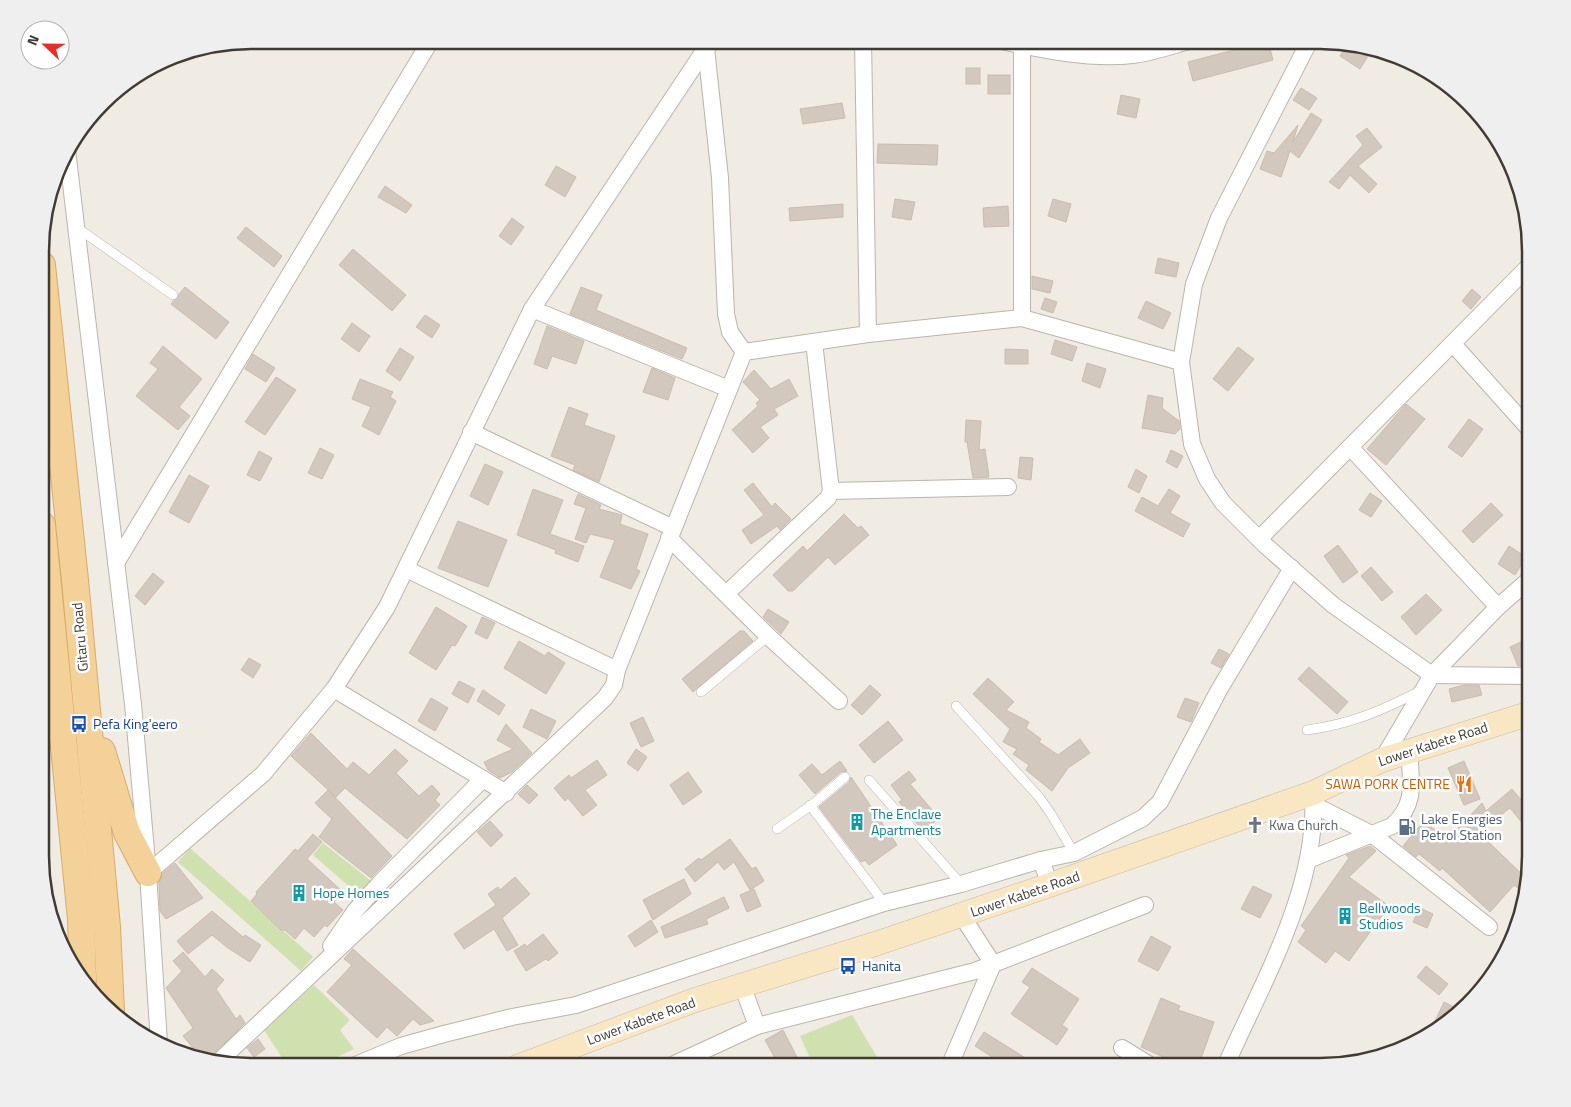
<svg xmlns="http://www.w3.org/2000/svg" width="1571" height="1107" font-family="'Titillium Web',sans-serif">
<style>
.green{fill:#cfe1af}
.building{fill:#d3c8bd;stroke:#cabcae}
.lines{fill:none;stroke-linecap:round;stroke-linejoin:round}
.lane-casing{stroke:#bdb4aa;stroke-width:10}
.street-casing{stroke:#bdb4aa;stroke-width:18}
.secondary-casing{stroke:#cbb997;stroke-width:25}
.primary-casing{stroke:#d6ac6b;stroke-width:28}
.lane{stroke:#fff;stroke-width:9}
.street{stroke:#fff;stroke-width:16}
.secondary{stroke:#f9e7c4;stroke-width:24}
.primary{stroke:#f4d198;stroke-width:26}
.labels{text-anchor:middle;stroke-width:5;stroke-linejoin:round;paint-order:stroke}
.street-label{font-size:14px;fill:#413b34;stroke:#fff}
.transit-label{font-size:14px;fill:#164399;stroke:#fff;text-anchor:start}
.food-label{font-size:14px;fill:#c56008;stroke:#fff;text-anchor:end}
.culture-label{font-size:14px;fill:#0d838f;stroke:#fff;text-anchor:start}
.service-label{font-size:14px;fill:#4e5e75;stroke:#fff;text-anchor:start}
.worship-label{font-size:14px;fill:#5b616d;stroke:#fff;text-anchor:start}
.rim{fill:none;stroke:#413b34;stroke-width:2.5}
</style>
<rect width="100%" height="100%" fill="#f0ebe3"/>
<!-- green -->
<g class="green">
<path d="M323,843L371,881L359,895L313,855Z"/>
<path d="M190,848L313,957L301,971L178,862Z"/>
<path d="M314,985L350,1020L340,1030L354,1049L316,1067H288L264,1030Z"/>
<path d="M852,1015L883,1067H814L800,1036Z"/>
</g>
<!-- building -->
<g class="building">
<path d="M1268,41L1273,60L1193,81L1188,62Z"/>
<path d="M1348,43L1373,48L1360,69L1340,56Z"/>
<rect x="966" y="68" width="14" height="16"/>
<rect x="988" y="75" width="22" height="19"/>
<path d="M1301,88L1317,98L1309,110L1293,100Z"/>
<path d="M1121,95L1140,99L1136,118L1117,114Z"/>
<path d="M842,103L845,118L803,124L800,109Z"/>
<path d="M1311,113L1322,120L1299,158L1290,151L1281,177L1260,169L1267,151L1274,153L1298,125L1293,142Z"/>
<path d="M1367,128L1382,147L1358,166L1377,184L1369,193L1350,175L1339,189L1329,182L1363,145L1356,136Z"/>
<path d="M878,144L938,145L937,165L877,163Z"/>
<path d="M556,166L576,177L565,197L545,185Z"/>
<path d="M385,186L412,205L406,213L378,197Z"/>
<path d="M895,199L915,202L911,220L892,217Z"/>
<path d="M1053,199L1071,204L1066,222L1048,216Z"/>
<path d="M843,204V217L790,221L789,208Z"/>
<path d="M1008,206L1009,226L984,227L983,208Z"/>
<path d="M512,218L524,227L511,245L499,236Z"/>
<path d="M246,227L282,256L274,267L237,238Z"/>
<path d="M353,249L406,295L392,311L339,265Z"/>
<path d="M1158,258L1179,263L1176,277L1155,273Z"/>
<path d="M1032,276L1053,281L1050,293L1032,289Z"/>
<path d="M185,287L229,322L216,339L171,304Z"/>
<path d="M581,287L602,295L596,310L687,348L682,359L570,314Z"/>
<path d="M1472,289L1481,297L1471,309L1462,301Z"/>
<path d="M1045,298L1057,302L1053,313L1041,309Z"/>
<path d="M1146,301L1171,313L1163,329L1138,318Z"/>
<path d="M425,315L440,325L432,338L416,327Z"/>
<path d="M352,323L370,336L359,352L341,339Z"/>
<path d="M547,326L584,341L576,364L552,356L547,369L534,364Z"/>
<path d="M1055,340L1077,347L1072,361L1051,354Z"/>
<path d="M163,346L202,379L179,407L190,416L178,430L136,396L158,369L150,363Z"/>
<path d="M1238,347L1254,359L1228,391L1213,379Z"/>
<path d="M400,348L414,357L400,381L386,371Z"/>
<path d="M1005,349L1028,350V364H1005Z"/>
<path d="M253,354L275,368L266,382L245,369Z"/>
<path d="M1087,363L1106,369L1100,388L1082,381Z"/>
<path d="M652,368L675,378L668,400L643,392Z"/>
<path d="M754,370L771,389L789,379L798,396L774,409L778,415L760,427L769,438L753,453L732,430L758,406L756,403L760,400L743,382Z"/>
<path d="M276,377L296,390L265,435L245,422Z"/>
<path d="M360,379L393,392L390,397L396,401L379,435L362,426L371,407L352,399Z"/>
<path d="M1148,395L1163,398L1162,408L1179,421L1180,429L1175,434L1142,428Z"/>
<path d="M1406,404L1425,419L1386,465L1367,449Z"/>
<path d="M569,407L588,414L584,425L615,436L599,482L573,470L575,465L551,456Z"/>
<path d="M1469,419L1483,429L1462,457L1448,447Z"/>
<path d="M966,420L981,421L979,450L985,449L989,477L973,478L967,442H965Z"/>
<path d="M320,448L334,455L322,479L308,473Z"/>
<path d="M1171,450L1183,456L1177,468L1166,462Z"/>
<path d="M259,451L272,458L260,481L247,475Z"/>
<path d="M1020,457L1033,458L1031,480L1018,478Z"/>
<path d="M485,464L503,472L488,505L470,496Z"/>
<path d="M1136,469L1147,476L1139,493L1128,487Z"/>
<path d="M189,475L209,486L189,523L169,512Z"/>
<path d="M753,483L772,507L775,503L791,519L780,530L777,526L751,544L742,530L764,515L744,490Z"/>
<path d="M533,489L563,500L550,534L584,546L578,562L555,553L556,550L517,535Z"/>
<path d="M1169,489L1180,496L1170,513L1190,524L1183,537L1135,511L1142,497L1158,506Z"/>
<path d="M1370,493L1382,501L1371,517L1359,510Z"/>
<path d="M578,494L601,505L599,509L622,515L620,524L648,534L636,569L640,571L631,589L600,577L615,540L590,534L586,543L575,539L586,508L574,504Z"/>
<path d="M1491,503L1503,515L1473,543L1462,531Z"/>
<path d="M844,514L858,528L861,526L869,535L835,565L828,557L793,591H788L773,575L803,546L807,551Z"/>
<path d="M458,521L507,540L488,587L438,568Z"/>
<path d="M1338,545L1358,572L1343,583L1324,556Z"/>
<path d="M1509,546L1526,557L1515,575L1498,564Z"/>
<path d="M1371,567L1393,592L1382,601L1361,576Z"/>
<path d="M153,573L164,582L145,605L135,596Z"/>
<path d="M1426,594L1442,610L1416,635L1401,617Z"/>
<path d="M436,607L467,626L455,646L452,645L436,670L409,653Z"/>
<path d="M768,609L789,622L781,634L763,617Z"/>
<path d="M482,617L495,623L487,639L475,633Z"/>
<path d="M740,631H744L753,641L693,692L682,679Z"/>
<path d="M1531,637V664L1518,666L1510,647Z"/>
<path d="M519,641L545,656L548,652L565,663L546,694L504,668Z"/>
<path d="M1219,649L1229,654L1221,668L1211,663Z"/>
<path d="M249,658L261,665L253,678L241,670Z"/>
<path d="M1309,667L1348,702L1337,714L1298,679Z"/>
<path d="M988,678L1014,702L1006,710L1029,722L1026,728L1041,739L1039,742L1058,755L1080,739L1090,753L1068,768L1052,791L1026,770L1029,765L1013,754L1017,749L1003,742L1010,729L973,694Z"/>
<path d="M459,681L475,689L468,703L452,694Z"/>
<path d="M870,685L881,695L862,715L851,705Z"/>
<path d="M1464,685H1479L1482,695L1452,702L1449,689Z"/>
<path d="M483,690L505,705L499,715L477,701Z"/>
<path d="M431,698L448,708L435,731L418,721Z"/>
<path d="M1185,698L1199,703L1191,722L1177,717Z"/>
<path d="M531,709L556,721L547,739L523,727Z"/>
<path d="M643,717L654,741L641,747L630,723Z"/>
<path d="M888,721L903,740L874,763L859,745Z"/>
<path d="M506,724L532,753L512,772L500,778L488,770L484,762L513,749L497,740Z"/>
<path d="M311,733L347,769L353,762L369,775L395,749L408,761L396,773L419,796L432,785L440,794L435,800L440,805L407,839L345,788L336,797L291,756Z"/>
<path d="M636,749L647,757L638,771L627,763Z"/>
<path d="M597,760L607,775L585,790L597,805L583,816L568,798L565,801L554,788L569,775L571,778Z"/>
<path d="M840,761L847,771L841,772L815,794L799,775L812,764L822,775Z"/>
<path d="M1464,761L1480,799L1464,805L1448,768Z"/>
<path d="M909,771L916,780L910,784L939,818L923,831L899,802L902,800L891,785Z"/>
<path d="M688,772L702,792L683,805L670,785Z"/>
<path d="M851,777L897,845L869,865L865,860L861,862L819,807L849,782Z"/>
<path d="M527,785L538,795L529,804L518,794Z"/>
<path d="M1512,789L1531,812V834L1510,808L1478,832L1528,880L1526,895L1514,885L1490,912L1442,868L1440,871L1419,854L1416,857L1403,846L1424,821L1447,840L1482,803L1486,811Z"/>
<path d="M328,790L392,856L371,878L319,837L332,819L315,803Z"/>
<path d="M490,821L503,835L491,847L477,832Z"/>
<path d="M313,834L322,842L307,859L343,892L334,902L343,910L327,927L325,925L314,937L304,928L295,939L285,930H281L251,901L257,894L256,892L295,849L298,851Z"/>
<path d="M730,839L752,869L756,867L764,881L750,890L734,862L724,870L718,862L695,882L685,869L699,858L701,860Z"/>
<path d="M1370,846L1376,851L1349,877L1389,906L1349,961L1335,951L1326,963L1298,942L1306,930L1301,926L1349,858L1346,855Z"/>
<path d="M175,863L203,898L166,919L160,911L159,883L163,873Z"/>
<path d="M515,877L530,894L502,918L518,945L507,951L494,929L464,949L454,934L496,905L488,894L498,887L500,890Z"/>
<path d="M684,879L691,894L653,920L643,900Z"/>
<path d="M1253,886L1272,895L1260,918L1241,909Z"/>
<path d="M754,889L761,906L747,912L740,895Z"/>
<path d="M724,897L729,908L706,919L708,924L665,938L661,927Z"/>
<path d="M1420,908L1433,914L1427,928L1413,922Z"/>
<path d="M212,911L243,937L245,935L261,945L250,962L228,948L212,935L188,954L177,941Z"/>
<path d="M651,920L658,932L635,947L628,936Z"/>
<path d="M543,934L558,953L548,961L546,959L526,971L514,951L525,944L526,947Z"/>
<path d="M1151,936L1171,947L1158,971L1138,961Z"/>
<path d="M353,949L434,1021L420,1025L413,1019L397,1036L387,1027L377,1038L327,992L352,965L344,959Z"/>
<path d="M183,952L205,977L212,969L224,980L216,989L236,1019L240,1015L245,1023L207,1061L203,1060L183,1036L193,1028L166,988L182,971L173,961Z"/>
<path d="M1426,966L1448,984L1439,995L1417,977Z"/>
<path d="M1032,968L1079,999L1062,1025L1068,1029L1057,1045L1011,1014L1030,987L1022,982Z"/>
<path d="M1161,998L1180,1006L1178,1010L1214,1022L1198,1067H1175L1166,1064L1168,1059L1141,1047Z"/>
<path d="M1444,1002L1458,1009L1430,1032Z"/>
<path d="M783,1030L802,1067H780L765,1040Z"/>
<path d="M984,1032L1024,1057L1018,1067H1008L975,1046Z"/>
<path d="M258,1039L265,1049L254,1057L247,1048Z"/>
</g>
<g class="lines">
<!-- lane casing -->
<g class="lane-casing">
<g id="lane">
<path d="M76,227L173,295"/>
<path d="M701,692L768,636"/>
<path d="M956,706L1039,797L1051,814L1074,853"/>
<path d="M1307,730C1351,724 1381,711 1420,691"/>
<path d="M869,780L961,884"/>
<path d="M810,805L884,903"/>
<path d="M777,829L813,804L845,777"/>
</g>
</g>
<!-- street casing -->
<g class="street-casing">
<g id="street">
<path d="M863,40L868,334"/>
<path d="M997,40C1038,49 1091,60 1132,55C1152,53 1173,45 1193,40"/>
<path d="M1310,40L1219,218L1194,284L1181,362L1192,444L1207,479L1223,503L1265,545L1333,605L1432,675L1531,676"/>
<path d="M706,48L720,178L726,314L730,332L744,352"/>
<path d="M67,150L133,704L148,873L159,1043"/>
<path d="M532,309L729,389"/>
<path d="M1022,318V46"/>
<path d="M1453,344L1531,431"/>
<path d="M471,432L673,528"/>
<path d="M1350,447L1498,607"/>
<path d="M831,491L1008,487"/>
<path d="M669,538L768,636L839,701"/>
<path d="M1259,539L1531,264"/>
<path d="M116,563L431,40"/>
<path d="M406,569L617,670"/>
<path d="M726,594L828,498L831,491L814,342"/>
<path d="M334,689L506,793"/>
<path d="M1382,760L1432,675L1498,607L1531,578"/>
<path d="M1314,805L1373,835L1489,927"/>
<path d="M1308,860L1392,826C1417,804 1411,782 1409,751"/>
<path d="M148,873L263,774L334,689L387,607L532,309L706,48L714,40"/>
<path d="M1050,885L1041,860L1074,853L1143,818L1160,802L1219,690L1292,568"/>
<path d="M331,946L355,911L380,883L483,779"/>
<path d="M742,985L757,1026"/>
<path d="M1122,1048L1153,1067"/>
<path d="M217,1063L605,698L614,685L617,670L744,352L868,334L1022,318L1181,362"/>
<path d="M351,1067L401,1046L444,1034L512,1017L576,1005L884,903L961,884L1041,860"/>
<path d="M668,1067L757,1026L975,971L1145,905"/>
<path d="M949,1067L993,964L962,916"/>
<path d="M1225,1067C1262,983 1319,887 1313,793"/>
</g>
</g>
<!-- secondary casing -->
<g class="secondary-casing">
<path id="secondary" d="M517,1067L695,1000L875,944L1050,885L1313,793L1382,760L1531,713"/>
</g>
<!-- primary casing -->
<g class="primary-casing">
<g id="primary">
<path d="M42,265L75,580L107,927L111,1010"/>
<path d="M42,525L81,919L83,978"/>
<path d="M102,751L127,833L148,873"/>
</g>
</g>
<!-- lane -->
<use href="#lane" class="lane"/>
<!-- street -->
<use href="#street" class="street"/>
<!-- secondary -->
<use href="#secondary" class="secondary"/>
<!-- primary -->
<use href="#primary" class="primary"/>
</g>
<!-- icons -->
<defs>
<g id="bus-bare" transform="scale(1.35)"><path d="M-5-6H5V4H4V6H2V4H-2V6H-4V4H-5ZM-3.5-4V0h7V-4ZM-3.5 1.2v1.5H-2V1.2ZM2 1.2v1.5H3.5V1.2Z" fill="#1a4fb4" stroke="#fff" stroke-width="2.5" paint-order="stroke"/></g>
<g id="restaurant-bare" transform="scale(1.35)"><path d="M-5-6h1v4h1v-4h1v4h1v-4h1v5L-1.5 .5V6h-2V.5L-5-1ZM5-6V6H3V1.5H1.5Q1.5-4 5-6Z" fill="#e8710a" stroke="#fff" stroke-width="2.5" paint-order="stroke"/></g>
<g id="building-bare" transform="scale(1.35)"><path d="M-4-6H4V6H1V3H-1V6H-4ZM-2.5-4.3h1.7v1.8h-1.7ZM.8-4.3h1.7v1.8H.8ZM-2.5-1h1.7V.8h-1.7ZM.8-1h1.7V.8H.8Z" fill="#0f9aa8" stroke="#fff" stroke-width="2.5" paint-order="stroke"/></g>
<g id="church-bare" transform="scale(1.35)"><path d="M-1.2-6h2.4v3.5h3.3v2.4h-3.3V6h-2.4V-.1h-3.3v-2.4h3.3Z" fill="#6b7280" stroke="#fff" stroke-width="2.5" paint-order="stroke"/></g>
<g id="fuel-bare" transform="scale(1.35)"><path d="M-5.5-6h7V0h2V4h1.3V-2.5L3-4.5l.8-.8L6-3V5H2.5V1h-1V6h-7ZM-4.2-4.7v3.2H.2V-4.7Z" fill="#5c6f8a" stroke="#fff" stroke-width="2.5" paint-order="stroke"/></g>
</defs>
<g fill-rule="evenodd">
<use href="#bus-bare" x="79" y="724"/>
<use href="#restaurant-bare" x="1464" y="784"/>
<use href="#building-bare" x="857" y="822"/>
<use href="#church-bare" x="1255" y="825"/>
<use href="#fuel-bare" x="1407" y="827"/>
<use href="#building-bare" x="299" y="893"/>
<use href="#building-bare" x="1345" y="916"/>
<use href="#bus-bare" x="848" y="966"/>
</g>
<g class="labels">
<!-- street labels -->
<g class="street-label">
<text transform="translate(80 637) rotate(-95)" y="5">Gitaru Road</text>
<text transform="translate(1433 744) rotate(-18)" y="5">Lower Kabete Road</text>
<text transform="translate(1025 894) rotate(-19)" y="5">Lower Kabete Road</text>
<text transform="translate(641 1021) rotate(-20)" y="5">Lower Kabete Road</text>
</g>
<!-- transit labels -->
<g class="transit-label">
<text x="93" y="729">Pefa King'eero</text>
<text x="862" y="971">Hanita</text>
</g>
<!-- food labels -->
<g class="food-label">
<text x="1450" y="789">SAWA PORK CENTRE</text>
</g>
<!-- culture labels -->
<g class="culture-label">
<text x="871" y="819">The Enclave<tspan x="871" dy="16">Apartments</tspan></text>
<text x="313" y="898">Hope Homes</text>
<text x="1359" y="913">Bellwoods<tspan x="1359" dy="16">Studios</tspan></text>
</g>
<!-- service labels -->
<g class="service-label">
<text x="1421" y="824">Lake Energies<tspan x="1421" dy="16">Petrol Station</tspan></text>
</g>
<!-- worship labels -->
<g class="worship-label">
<text x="1269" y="830">Kwa Church</text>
</g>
</g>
<!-- crop -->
<path d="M0 0H1571V1107H0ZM251 49H1320A202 202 0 0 1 1522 251V856A202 202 0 0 1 1320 1058H251A202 202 0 0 1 49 856V251A202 202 0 0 1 251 49Z" fill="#f0efef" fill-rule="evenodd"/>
<path class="rim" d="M251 49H1320A202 202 0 0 1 1522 251V856A202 202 0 0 1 1320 1058H251A202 202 0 0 1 49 856V251A202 202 0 0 1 251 49Z"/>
<!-- north arrow -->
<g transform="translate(45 45) rotate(292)"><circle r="24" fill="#ffffff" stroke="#b3b1ae"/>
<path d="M0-4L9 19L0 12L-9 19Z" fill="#e43026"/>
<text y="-8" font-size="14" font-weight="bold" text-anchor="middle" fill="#413b34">N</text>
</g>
</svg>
